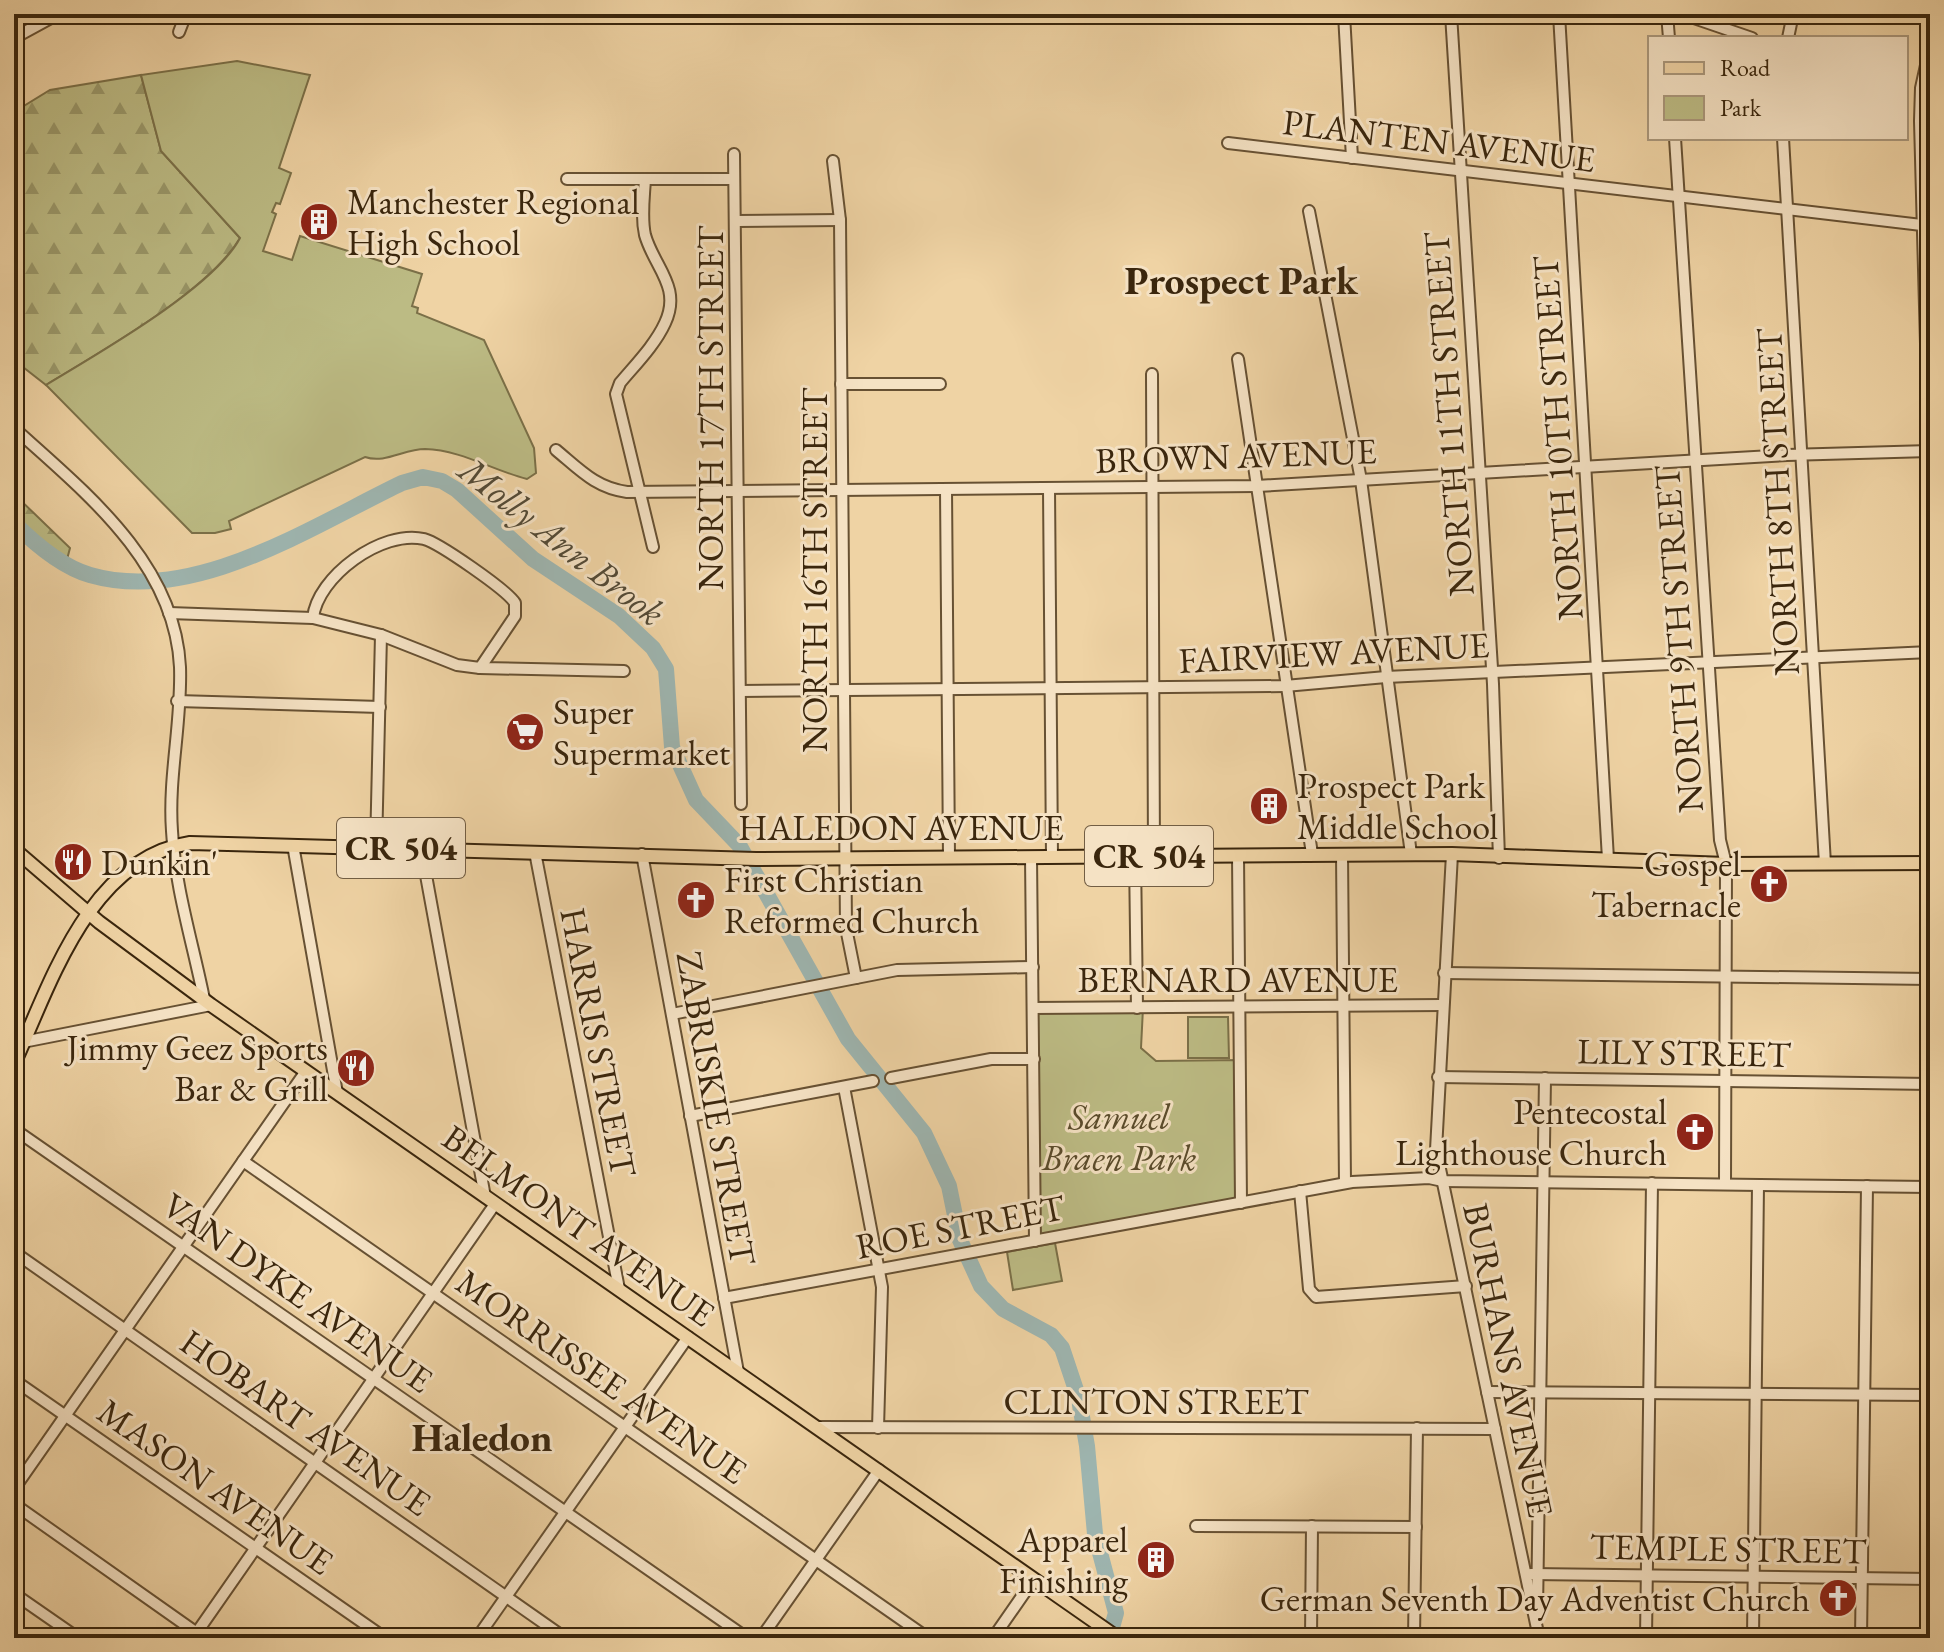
<svg xmlns="http://www.w3.org/2000/svg" width="1944" height="1652" font-family="'EB Garamond',serif">
<style>
.forest{fill:url(#forest-firs);stroke:#7b7048;stroke-width:2}
.park{fill:#bcbb84;stroke:#7b7048;stroke-width:2}
.lines{fill:none;stroke-linecap:round;stroke-linejoin:round}
.river{stroke:#9eb6b1;stroke-width:16}
.minor-casing{stroke:#675133;stroke-width:14}
.major-casing{stroke:#3a260d;stroke-width:16}
.minor{stroke:#f5e2c4;stroke-width:10}
.major{stroke:#efd3a4;stroke-width:12}
.labels{text-anchor:middle;stroke-width:6;stroke-linejoin:round;paint-order:stroke}
.shield{fill:#f5e2c4;stroke:#725e44;stroke-width:2}
.shield-label{font-size:34px;font-weight:bold;fill:#3a260d}
.street-label{font-size:36px;fill:#3a260d;stroke:#f5e2c4}
.poi-label{font-size:36px;fill:#3a260d;stroke:#f5e2c4;text-anchor:start}
.park-label{font-size:36px;font-style:italic;fill:#5a4b2b;stroke:#f5e2c4}
.water-label{font-size:38px;font-style:italic;fill:#534a36;stroke:#f5e2c4}
.quarter-label{font-size:40px;font-weight:bold;fill:#3a260d;stroke:#f5e2c4}
</style>
<defs>
<pattern id="forest-firs" width="22" height="20" patternUnits="userSpaceOnUse" patternTransform="scale(2)"><rect width="22" height="20" fill="#bcbb84"/><path d="M5 1l3.5 6h-7zM16 11l3.5 6h-7z" fill="#9a986a"/></pattern>
</defs>
<rect width="100%" height="100%" fill="#efd3a4"/>
<filter id="stains"><feTurbulence type="fractalNoise" baseFrequency=".0025" numOctaves="4"/><feColorMatrix values="0 0 0 0 .2 0 0 0 0 .09 0 0 0 0 .02 0 0 0 .5 -.17"/></filter>
<radialGradient id="worn" r=".72"><stop offset=".6" stop-color="#630" stop-opacity="0"/><stop offset="1" stop-color="#630" stop-opacity=".3"/></radialGradient>
<!-- forest -->
<g class="forest">
<path d="M141,75L161,151L240,238C209,291 100,352 46,385L14,360V112L50,90Z"/>
<path d="M14,494L70,548L65,567L14,529Z"/>
</g>
<!-- park -->
<g class="park">
<path d="M237,61L310,75L279,168L291,173L280,204L276,203L272,212L276,214L263,251L292,260L300,236L422,274L412,306L418,308L417,313L484,340L534,448L536,473L527,479C492,470 461,450 425,449C404,449 385,464 365,457L229,521L231,529L215,533H192L46,385C97,354 214,288 240,238L161,151L141,75Z"/>
<path d="M1033,1007L1143,1008L1141,1048L1156,1061L1242,1060L1244,1202L1035,1240Z"/>
<path d="M1188,1017H1228L1229,1058H1188Z"/>
<path d="M1055,1243L1062,1281L1013,1290L1007,1252Z"/>
</g>
<g class="lines">
<!-- river -->
<path class="river" d="M14,523C35,544 62,567 90,575C194,605 312,526 402,483L423,477L442,481L457,490L533,559L619,616L653,648L666,669L672,747L696,800L739,845L848,1039L924,1133L949,1186L960,1240L981,1286L1003,1309L1051,1335L1062,1348L1079,1399L1087,1446L1095,1534L1116,1613L1109,1638"/>
<!-- minor casing -->
<g class="minor-casing">
<g id="minor">
<path d="M1344,14L1352,158"/>
<path d="M1451,14L1493,684L1499,858"/>
<path d="M1559,14L1608,859"/>
<path d="M1667,14L1669,38"/>
<path d="M1682,14L1752,38"/>
<path d="M179,32L186,14"/>
<path d="M14,38L58,14"/>
<path d="M1788,38L1793,14"/>
<path d="M1930,47L1921,88L1920,121L1930,492"/>
<path d="M1675,138L1720,840L1726,864L1725,1184"/>
<path d="M1783,138L1825,864"/>
<path d="M1228,143L1930,226"/>
<path d="M734,154L741,804"/>
<path d="M833,161L840,220L846,928L856,978"/>
<path d="M567,179H734"/>
<path d="M645,179C644,198 641,217 645,235C654,267 682,287 665,323C655,345 635,365 620,383L616,394L653,547"/>
<path d="M1309,211L1361,480L1411,854"/>
<path d="M737,221L840,220"/>
<path d="M1238,359L1312,854"/>
<path d="M1152,374L1154,856"/>
<path d="M841,384H940"/>
<path d="M14,428C85,492 175,563 180,667C182,722 168,777 172,831C175,887 193,944 204,999"/>
<path d="M556,450C580,470 596,488 627,492L1257,486L1787,455L1930,451"/>
<path d="M1049,488L1052,857"/>
<path d="M946,489L949,857"/>
<path d="M169,613L313,618L381,635L457,665L480,668L624,671"/>
<path d="M313,618C317,577 382,529 424,539C439,543 507,590 515,603V616L480,668"/>
<path d="M740,691L1285,686L1386,677L1930,652"/>
<path d="M177,701L380,707"/>
<path d="M293,845L337,1093"/>
<path d="M376,848L381,635"/>
<path d="M421,848L485,1197"/>
<path d="M535,852L619,1289"/>
<path d="M642,854L738,1372"/>
<path d="M1342,854L1345,1183"/>
<path d="M1452,854L1436,1150L1539,1638"/>
<path d="M1238,855L1241,1203"/>
<path d="M1135,856L1137,1008"/>
<path d="M1031,857L1035,1241"/>
<path d="M1444,973L1930,979"/>
<path d="M1033,1008L1442,1005"/>
<path d="M672,1014L897,970L1033,967"/>
<path d="M23,1042L211,1005"/>
<path d="M1438,1077L1930,1084"/>
<path d="M891,1078L991,1059H1034"/>
<path d="M844,1087L882,1287L878,1428"/>
<path d="M690,1116L873,1081"/>
<path d="M14,1129L747,1638"/>
<path d="M243,1161L928,1638"/>
<path d="M1300,1191L1309,1289L1316,1297L1466,1286"/>
<path d="M14,1252L565,1638"/>
<path d="M724,1298L1352,1182L1429,1178L1443,1181L1930,1187"/>
<path d="M14,1380L385,1638"/>
<path d="M1487,1392L1930,1395"/>
<path d="M817,1427L1495,1429"/>
<path d="M14,1489L306,1071"/>
<path d="M14,1504L204,1638"/>
<path d="M1196,1526L1416,1527"/>
<path d="M1531,1574L1930,1579"/>
<path d="M16,1595L78,1638"/>
<path d="M1537,1611L1545,1078"/>
<path d="M193,1638L495,1204"/>
<path d="M477,1638L688,1337"/>
<path d="M761,1638L879,1470"/>
<path d="M993,1638L1034,1579"/>
<path d="M1311,1638L1312,1526"/>
<path d="M1414,1638L1417,1428"/>
<path d="M1646,1638L1652,1183"/>
<path d="M1753,1638L1758,1185"/>
<path d="M1861,1638L1867,1186"/>
</g>
</g>
<!-- major casing -->
<g class="major-casing">
<g id="major">
<path d="M14,849L99,922L211,1005L1118,1638"/>
<path d="M14,1064C50,985 89,858 190,843L756,859L1452,854L1726,864L1930,863"/>
</g>
</g>
<!-- minor -->
<use href="#minor" class="minor"/>
<!-- major -->
<use href="#major" class="major"/>
</g>
<!-- icons -->
<defs>
<g id="building-disc" transform="scale(2)"><circle r="9.5" fill="#8f2418" stroke="#f5e2c4"/><path d="M-4-6H4V6H1V3H-1V6H-4ZM-2.5-4.3h1.7v1.8h-1.7ZM.8-4.3h1.7v1.8H.8ZM-2.5-1h1.7V.8h-1.7ZM.8-1h1.7V.8H.8Z" fill="#fff"/></g>
<g id="supermarket-disc" transform="scale(2)"><circle r="9.5" fill="#8f2418" stroke="#f5e2c4"/><path d="M-6-5.5h2.5l.6 2H6L4.5 2H-2.5L-4.4-4H-6ZM-1.5 3.2a1.3 1.3 0 1 0 .1 0ZM3 3.2a1.3 1.3 0 1 0 .1 0Z" fill="#fff"/></g>
<g id="restaurant-disc" transform="scale(2)"><circle r="9.5" fill="#8f2418" stroke="#f5e2c4"/><path d="M-5-6h1v4h1v-4h1v4h1v-4h1v5L-1.5 .5V6h-2V.5L-5-1ZM5-6V6H3V1.5H1.5Q1.5-4 5-6Z" fill="#fff"/></g>
<g id="church-disc" transform="scale(2)"><circle r="9.5" fill="#8f2418" stroke="#f5e2c4"/><path d="M-1.2-6h2.4v3.5h3.3v2.4h-3.3V6h-2.4V-.1h-3.3v-2.4h3.3Z" fill="#fff"/></g>
</defs>
<g fill-rule="evenodd">
<use href="#building-disc" x="319" y="222"/>
<use href="#supermarket-disc" x="525" y="732"/>
<use href="#building-disc" x="1269" y="806"/>
<use href="#restaurant-disc" x="73" y="862"/>
<use href="#church-disc" x="1769" y="884"/>
<use href="#church-disc" x="696" y="900"/>
<use href="#restaurant-disc" x="356" y="1068"/>
<use href="#church-disc" x="1695" y="1132"/>
<use href="#building-disc" x="1156" y="1560"/>
<use href="#church-disc" x="1838" y="1598"/>
</g>
<g class="labels">
<!-- shield labels -->
<g class="shield">
<rect x="337" y="818" width="128" height="60" rx="6"/>
<rect x="1085" y="826" width="128" height="60" rx="6"/>
</g>
<g class="shield-label">
<text x="401" y="860">CR 504</text>
<text x="1149" y="868">CR 504</text>
</g>
<!-- street labels -->
<g class="street-label">
<text transform="translate(1439 140) rotate(7)" y="13">PLANTEN AVENUE</text>
<text transform="translate(710 408) rotate(-90)" y="13">NORTH 17TH STREET</text>
<text transform="translate(1448 414) rotate(-94)" y="13">NORTH 11TH STREET</text>
<text transform="translate(1557 438) rotate(-94)" y="13">NORTH 10TH STREET</text>
<text transform="translate(1236 455) rotate(-2)" y="13">BROWN AVENUE</text>
<text transform="translate(1777 502) rotate(-93)" y="13">NORTH 8TH STREET</text>
<text transform="translate(814 570) rotate(-90)" y="13">NORTH 16TH STREET</text>
<text transform="translate(1678 639) rotate(-94)" y="13">NORTH 9TH STREET</text>
<text transform="translate(1334 652) rotate(-3)" y="13">FAIRVIEW AVENUE</text>
<text x="901" y="840">HALEDON AVENUE</text>
<text x="1238" y="992">BERNARD AVENUE</text>
<text transform="translate(599 1042) rotate(79)" y="13">HARRIS STREET</text>
<text transform="translate(1684 1052) rotate(1)" y="13">LILY STREET</text>
<text transform="translate(717 1108) rotate(80)" y="13">ZABRISKIE STREET</text>
<text transform="translate(579 1225) rotate(35)" y="13">BELMONT AVENUE</text>
<text transform="translate(960 1226) rotate(-11)" y="13">ROE STREET</text>
<text transform="translate(298 1292) rotate(35)" y="13">VAN DYKE AVENUE</text>
<text transform="translate(1509 1360) rotate(78)" y="13">BURHANS AVENUE</text>
<text transform="translate(602 1376) rotate(35)" y="13">MORRISSEE AVENUE</text>
<text x="1156" y="1414">CLINTON STREET</text>
<text transform="translate(306 1422) rotate(35)" y="13">HOBART AVENUE</text>
<text transform="translate(216 1486) rotate(35)" y="13">MASON AVENUE</text>
<text transform="translate(1728 1548) rotate(1)" y="13">TEMPLE STREET</text>
</g>
<!-- poi labels -->
<g class="poi-label">
<text x="347" y="214">Manchester Regional<tspan x="347" dy="41">High School</tspan></text>
<text x="553" y="724">Super<tspan x="553" dy="41">Supermarket</tspan></text>
<text x="1297" y="798">Prospect Park<tspan x="1297" dy="41">Middle School</tspan></text>
<text x="101" y="875">Dunkin'</text>
<text x="1741" y="876" text-anchor="end">Gospel<tspan x="1741" dy="41">Tabernacle</tspan></text>
<text x="724" y="892">First Christian<tspan x="724" dy="41">Reformed Church</tspan></text>
<text x="328" y="1060" text-anchor="end">Jimmy Geez Sports<tspan x="328" dy="41">Bar &amp; Grill</tspan></text>
<text x="1667" y="1124" text-anchor="end">Pentecostal<tspan x="1667" dy="41">Lighthouse Church</tspan></text>
<text x="1128" y="1552" text-anchor="end">Apparel<tspan x="1128" dy="41">Finishing</tspan></text>
<text x="1810" y="1611" text-anchor="end">German Seventh Day Adventist Church</text>
</g>
<!-- park labels -->
<g class="park-label">
<text x="1119" y="1129">Samuel<tspan x="1119" dy="41">Braen Park</tspan></text>
</g>
<!-- water labels -->
<g class="water-label">
<text transform="translate(562 541) rotate(38)" y="13">Molly Ann Brook</text>
</g>
<!-- quarter labels -->
<g class="quarter-label">
<text x="1241" y="294">Prospect Park</text>
<text x="482" y="1451">Haledon</text>
</g>
</g>
<!-- margin -->
<rect width="1944" height="1652" fill="none" stroke="#efd3a4" stroke-width="48"/>
<rect x="16" y="16" width="1912" height="1620" fill="none" stroke="#3a260d" stroke-width="4"/>
<rect x="24" y="24" width="1896" height="1604" fill="none" stroke="#3a260d" stroke-width="2"/>
<!-- legend -->
<rect x="1648" y="36" width="260" height="104" fill="#f5e2c4" stroke="#aa977b" stroke-width="2"/>
<rect x="1664" y="62" width="40" height="12" fill="#efd3a4" stroke="#aa977b" stroke-width="2"/>
<text x="1720" y="76" font-size="24" fill="#3a260d">Road</text>
<rect x="1664" y="96" width="40" height="24" fill="#bcbb84" stroke="#aa977b" stroke-width="2"/>
<text x="1720" y="116" font-size="24" fill="#3a260d">Park</text>
<rect width="100%" height="100%" filter="url(#stains)"/>
<rect width="100%" height="100%" fill="url(#worn)"/>
</svg>
